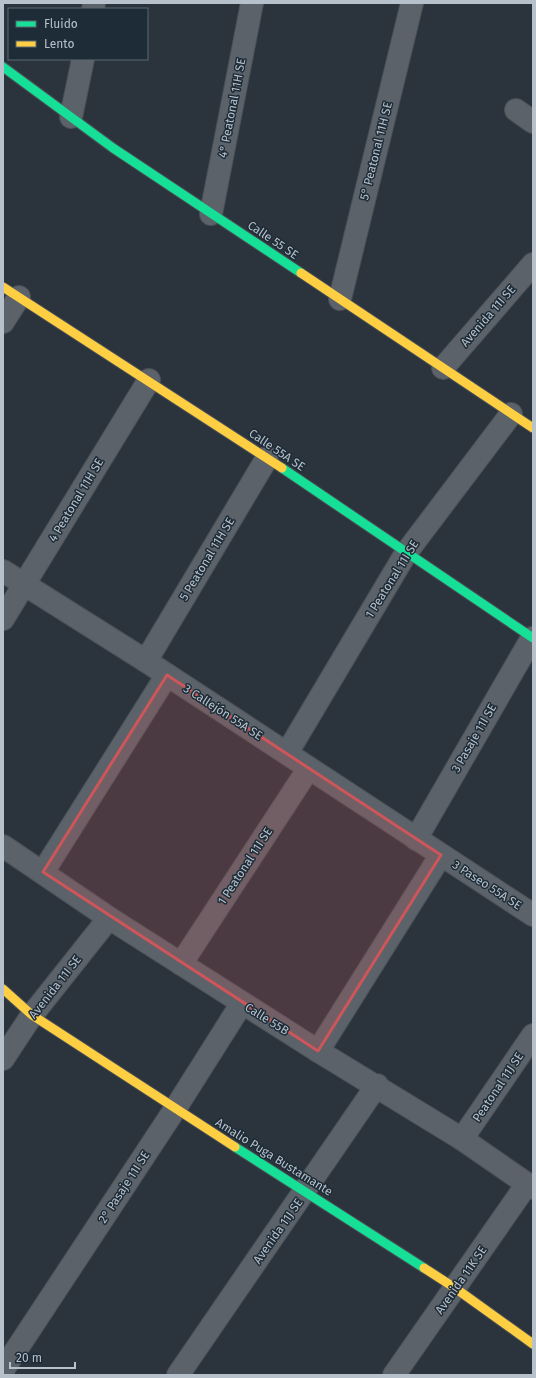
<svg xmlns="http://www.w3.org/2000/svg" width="536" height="1378" font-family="'Fira Sans',sans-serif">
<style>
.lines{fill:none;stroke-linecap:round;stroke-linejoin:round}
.street-casing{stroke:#4a5056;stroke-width:24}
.fast-casing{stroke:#4a5056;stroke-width:11}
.slow-casing{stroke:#4a5056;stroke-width:11}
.street{stroke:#5c6269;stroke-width:22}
.fast{stroke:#16e098;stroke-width:9}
.slow{stroke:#ffcf43;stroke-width:9}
.marked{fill:#cc5659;fill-opacity:0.2;stroke:#cc5659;stroke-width:3;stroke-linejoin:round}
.labels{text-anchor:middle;stroke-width:3;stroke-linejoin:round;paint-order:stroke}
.street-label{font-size:12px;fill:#b6c1cc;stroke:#1e2c37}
</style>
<rect width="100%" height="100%" fill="#2b343c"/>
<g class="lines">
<!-- street casing -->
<g class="street-casing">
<g id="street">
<path d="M93,9L94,3"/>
<path d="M516,110L533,122"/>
<path d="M71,117L83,59"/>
<path d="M211,214L252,3"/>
<path d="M340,299L412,3"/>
<path d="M3,322L19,297"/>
<path d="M443,368L533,264"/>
<path d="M3,571L146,661L533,915"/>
<path d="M3,619L149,380"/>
<path d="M146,661L267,458"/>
<path d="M287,753L406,553L511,414"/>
<path d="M416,839L532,638"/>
<path d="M3,846L109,918L318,1051L462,1139L533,1188"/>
<path d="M43,872L167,675"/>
<path d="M181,964L309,768"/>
<path d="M318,1051L441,855"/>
<path d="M3,1059L32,1015L109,918"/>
<path d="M462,1139L533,1035"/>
<path d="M3,1370L175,1109L242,1003"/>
<path d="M178,1375L377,1085"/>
<path d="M394,1375L527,1184"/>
</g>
</g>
<!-- fast casing -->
<g class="fast-casing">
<g id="fast">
<path d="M3,67L113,148L301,273"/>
<path d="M282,468L533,638"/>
<path d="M235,1147L424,1268"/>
</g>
</g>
<!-- slow casing -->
<g class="slow-casing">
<g id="slow">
<path d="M301,273L533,428"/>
<path d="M3,287L282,468"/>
<path d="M3,989L32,1015L235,1147"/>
<path d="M424,1268L455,1288L533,1344"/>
</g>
</g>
<!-- street -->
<use href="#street" class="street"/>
<!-- fast -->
<use href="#fast" class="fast"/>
<!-- slow -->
<use href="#slow" class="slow"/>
</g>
<!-- marked area -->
<path class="marked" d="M167,675L441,855L318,1051L43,872Z"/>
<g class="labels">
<!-- street labels -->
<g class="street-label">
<text transform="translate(232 108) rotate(-79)" y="4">4° Peatonal 11H SE</text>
<text transform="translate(376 151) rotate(-76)" y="4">5° Peatonal 11H SE</text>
<text transform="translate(273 240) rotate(34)" y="4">Calle 55 SE</text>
<text transform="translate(488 316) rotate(-49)" y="4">Avenida 11I SE</text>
<text transform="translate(277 450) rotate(34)" y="4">Calle 55A SE</text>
<text transform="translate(76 500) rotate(-59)" y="4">4 Peatonal 11H SE</text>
<text transform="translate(207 559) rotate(-59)" y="4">5 Peatonal 11H SE</text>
<text transform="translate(392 579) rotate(-58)" y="4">1 Peatonal 11I SE</text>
<text transform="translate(223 712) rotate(33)" y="4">3 Callejón 55A SE</text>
<text transform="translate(474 738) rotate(-60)" y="4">3 Pasaje 11I SE</text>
<text transform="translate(245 866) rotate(-57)" y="4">1 Peatonal 11I SE</text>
<text transform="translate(487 885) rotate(33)" y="4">3 Paseo 55A SE</text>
<text transform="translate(55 987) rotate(-52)" y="4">Avenida 11I SE</text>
<text transform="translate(267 1019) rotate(32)" y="4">Calle 55B</text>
<text transform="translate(498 1087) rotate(-56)" y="4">Peatonal 11J SE</text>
<text transform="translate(274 1157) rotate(32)" y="4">Amalio Puga Bustamante</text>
<text transform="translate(124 1187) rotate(-57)" y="4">2° Pasaje 11I SE</text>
<text transform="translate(278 1231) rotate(-55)" y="4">Avenida 11J SE</text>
<text transform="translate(461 1280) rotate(-55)" y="4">Avenida 11K SE</text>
</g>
</g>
<!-- border -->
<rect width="536" height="1378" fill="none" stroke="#b6c1cc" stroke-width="8"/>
<!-- legend -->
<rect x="8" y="8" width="140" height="52" fill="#1e2c37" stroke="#5b6873"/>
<rect x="16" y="21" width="20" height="6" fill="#16e098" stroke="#5b6873"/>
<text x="44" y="28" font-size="12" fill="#b6c1cc">Fluido</text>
<rect x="16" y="41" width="20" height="6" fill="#ffcf43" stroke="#5b6873"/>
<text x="44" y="48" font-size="12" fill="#b6c1cc">Lento</text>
<!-- scale -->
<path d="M10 1362v6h65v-6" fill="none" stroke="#b6c1cc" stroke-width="2"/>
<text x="16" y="1362" font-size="12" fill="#b6c1cc" stroke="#1e2c37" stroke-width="3" paint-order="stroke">20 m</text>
</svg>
